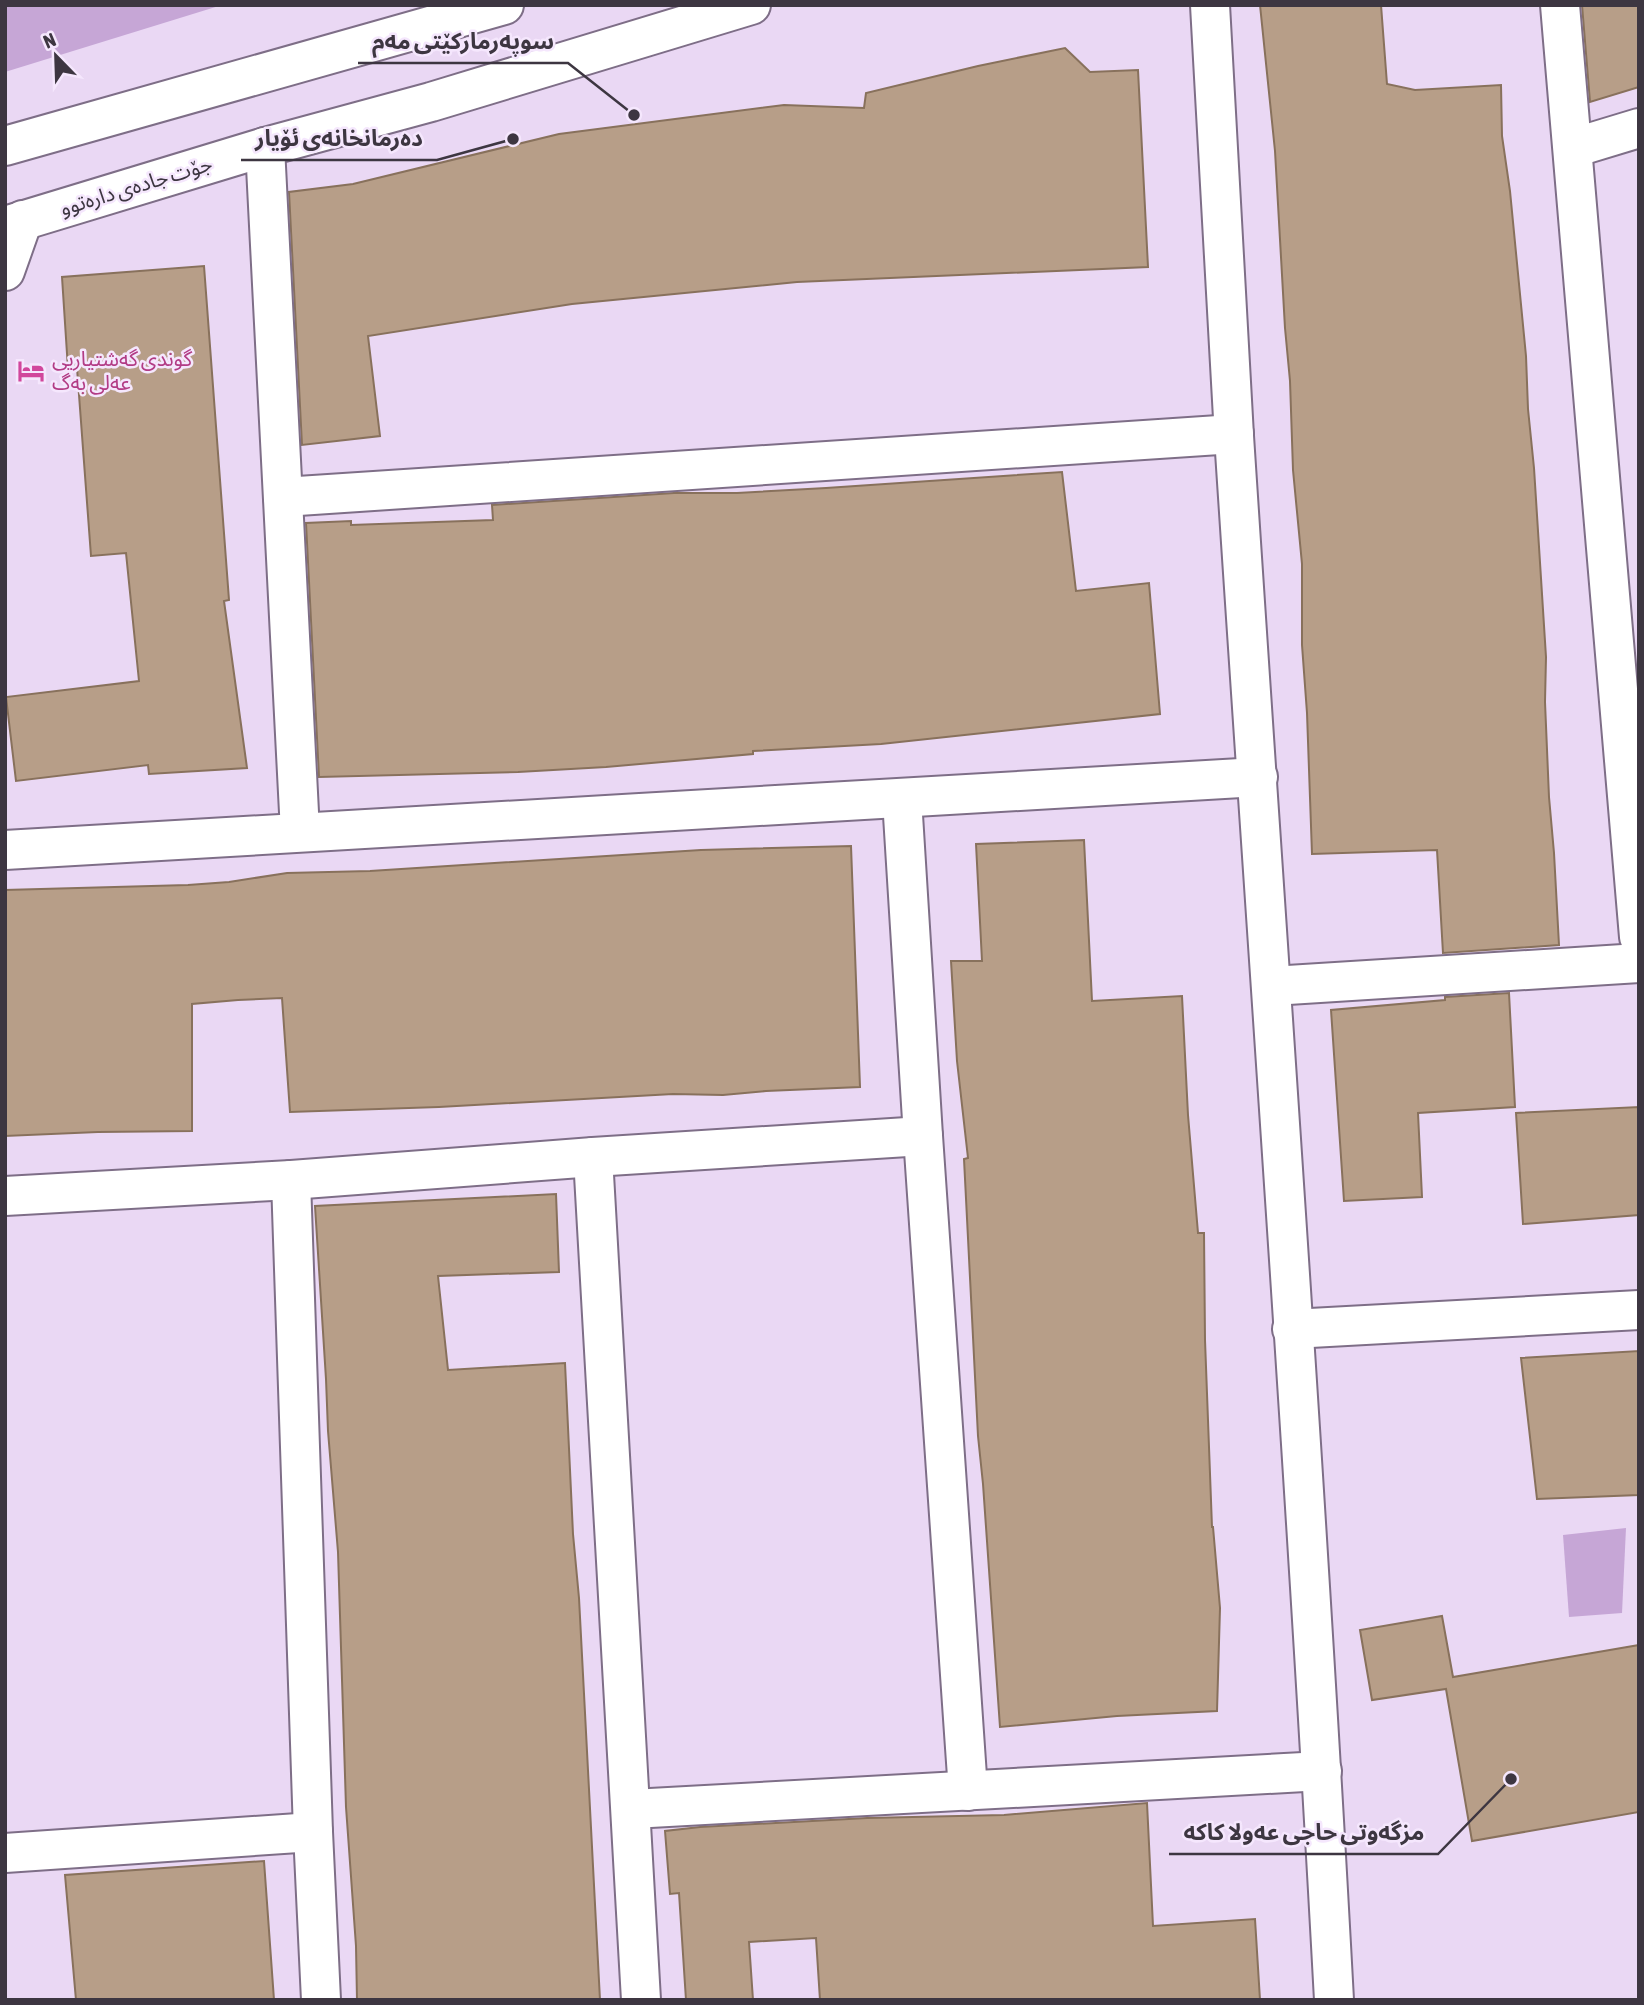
<svg xmlns="http://www.w3.org/2000/svg" width="1644" height="2005" font-family="'Asap Condensed','Noto Sans Arabic',sans-serif">
<style>
.green{fill:#c6a6d6}
.building{fill:#b79e88;stroke:#88715c;stroke-width:2}
.lines{fill:none;stroke-linecap:round;stroke-linejoin:round}
.street-casing{stroke:#7e6e87;stroke-width:42}
.secondary-casing{stroke:#7e6e87;stroke-width:42}
.street{stroke:#fff;stroke-width:38}
.secondary{stroke:#fff;stroke-width:38}
.labels{text-anchor:middle;stroke-width:5;stroke-linejoin:round;paint-order:stroke}
.street-label{font-size:21px;fill:#3d3641;stroke:#f5e7fd}
.hotel-label{font-size:21px;fill:#b23c85;stroke:#f5e7fd;text-anchor:start}
.leader{fill:none;stroke:#3d3641;stroke-width:2.5}
.callout-dot{fill:#3d3641;stroke:#f5e7fd;stroke-width:2.5}
.callout-label{font-size:23px;text-anchor:middle;font-weight:bold;fill:#3d3641;stroke:#f5e7fd;stroke-width:5;stroke-linejoin:round;paint-order:stroke}
</style>
<rect width="100%" height="100%" fill="#ead8f4"/>
<!-- green -->
<g class="green">
<path d="M5,5H222L5,72Z"/>
<path d="M1626,1528L1622,1613L1569,1617L1563,1535Z"/>
</g>
<!-- building -->
<g class="building">
<path d="M1260,5H1381L1387,84L1415,90L1501,85L1502,136L1510,191L1526,356L1528,409L1534,468L1546,657L1545,702L1549,797L1554,853L1559,945L1443,953L1437,850L1312,854L1307,713L1302,645V564L1293,470L1290,381L1285,328L1275,151Z"/>
<path d="M1582,5H1639V87L1590,102Z"/>
<path d="M1065,48L1090,72L1138,70L1148,267L797,282L572,304L368,336L380,436L302,445L289,192L353,184L559,134L784,105L864,108L866,93L978,66Z"/>
<path d="M204,266L229,600L224,601L247,768L149,774L148,765L16,781L6,697L139,681L126,553L91,556L77,368L68,369L62,277Z"/>
<path d="M1062,472L1076,591L1149,583L1160,714L881,744L753,751V754L606,767L518,772L319,777L306,523L351,521V525L493,520L492,505L674,493H737L826,488Z"/>
<path d="M1084,840L1092,1001L1182,996L1188,1115L1198,1233H1204L1205,1340L1212,1527H1213L1220,1608L1217,1711L1117,1716L1000,1727L983,1484L978,1436L964,1159L968,1158L957,1061L951,961H982L976,844Z"/>
<path d="M851,846L860,1087L766,1091L723,1095L673,1094L439,1107L290,1112L282,998L238,1000L192,1004V1131L98,1132L5,1136V890L188,885L229,882L287,873L370,871L701,850Z"/>
<path d="M1509,993L1515,1107L1418,1113L1422,1197L1344,1201L1331,1010L1445,1000V997Z"/>
<path d="M1639,1107V1215L1523,1224L1516,1113Z"/>
<path d="M556,1194L559,1272L438,1276L448,1370L565,1363L573,1534L579,1598L600,2000H357L356,1946L346,1807L338,1552L328,1431L326,1379L315,1206Z"/>
<path d="M1639,1351V1495L1537,1499L1521,1358Z"/>
<path d="M1442,1616L1453,1677L1639,1645V1812L1472,1841L1446,1689L1372,1700L1360,1630Z"/>
<path d="M1147,1803L1153,1926L1255,1919L1260,2000H820L816,1938L749,1942L753,2000H686L679,1893L670,1894L665,1831L700,1827L867,1818L1004,1815Z"/>
<path d="M264,1861L274,2000H76L65,1875Z"/>
</g>
<g class="lines">
<!-- street casing -->
<g class="street-casing">
<g id="street">
<path d="M1210,5C1218,149 1225,293 1234,436C1268,957 1306,1478 1334,2000"/>
<path d="M1560,5L1639,937"/>
<path d="M265,147L300,832"/>
<path d="M1573,148L1639,128"/>
<path d="M5,271L23,220"/>
<path d="M283,497L1234,434"/>
<path d="M902,799L923,1136L968,1791"/>
<path d="M5,850C423,824 840,803 1258,777"/>
<path d="M1272,986L1639,963"/>
<path d="M593,1157L641,2000"/>
<path d="M291,1180L313,1832L321,2000"/>
<path d="M5,1196L291,1180L593,1157L923,1136"/>
<path d="M1292,1329L1639,1310"/>
<path d="M632,1809L1322,1771"/>
<path d="M5,1853L313,1832"/>
</g>
</g>
<!-- secondary casing -->
<g class="secondary-casing">
<g id="secondary">
<path d="M5,146L504,5"/>
<path d="M5,226L265,147L431,102L751,5"/>
</g>
</g>
<!-- street -->
<use href="#street" class="street"/>
<!-- secondary -->
<use href="#secondary" class="secondary"/>
</g>
<!-- icons -->
<defs>
<g id="hotel-bare" transform="scale(2.1)"><path d="M-6-4.5h1.5V1H6V5H4.5V3h-9V5H-6ZM-4 0a1.8 1.8 0 1 1 3.6 0ZM.5 0V-2.5h3Q6-2.5 6 0Z" fill="#d1479c" stroke="#f5e7fd" stroke-width="2.5" paint-order="stroke"/></g>
</defs>
<g fill-rule="evenodd">
<use href="#hotel-bare" x="31" y="371"/>
</g>
<g class="labels">
<!-- street labels -->
<g class="street-label">
<text transform="translate(136 186) rotate(-17)" y="7">جۆت جادەی دارەتوو</text>
</g>
<!-- hotel labels -->
<g class="hotel-label">
<text x="52" y="366">گوندی گەشتیاریی<tspan x="52" dy="24">عەلی بەگ</tspan></text>
</g>
</g>
<!-- callouts -->
<path class="leader" d="M634 115L568 63H358M513 139L437 160H241M1511 1779L1438 1854H1169"/>
<g class="callout-dot">
<circle cx="634" cy="115" r="7"/>
<circle cx="513" cy="139" r="7"/>
<circle cx="1511" cy="1779" r="7"/>
</g>
<g class="callout-label">
<text x="463" y="49">سوپەرمارکێتی مەم</text>
<text x="339" y="146">دەرمانخانەی ئۆیار</text>
<text x="1304" y="1840">مزگەوتی حاجی عەولا کاکە</text>
</g>
<!-- border -->
<rect width="1644" height="2005" fill="none" stroke="#3d3641" stroke-width="14"/>
<!-- north arrow -->
<g transform="translate(56 56) rotate(337)" stroke="#f5e7fd" stroke-width="5" paint-order="stroke">
<path d="M0-5L12 26L0 18L-12 26Z" fill="#3d3641"/>
<text y="-10" font-size="19" font-weight="bold" text-anchor="middle" fill="#3d3641">N</text>
</g>
</svg>
